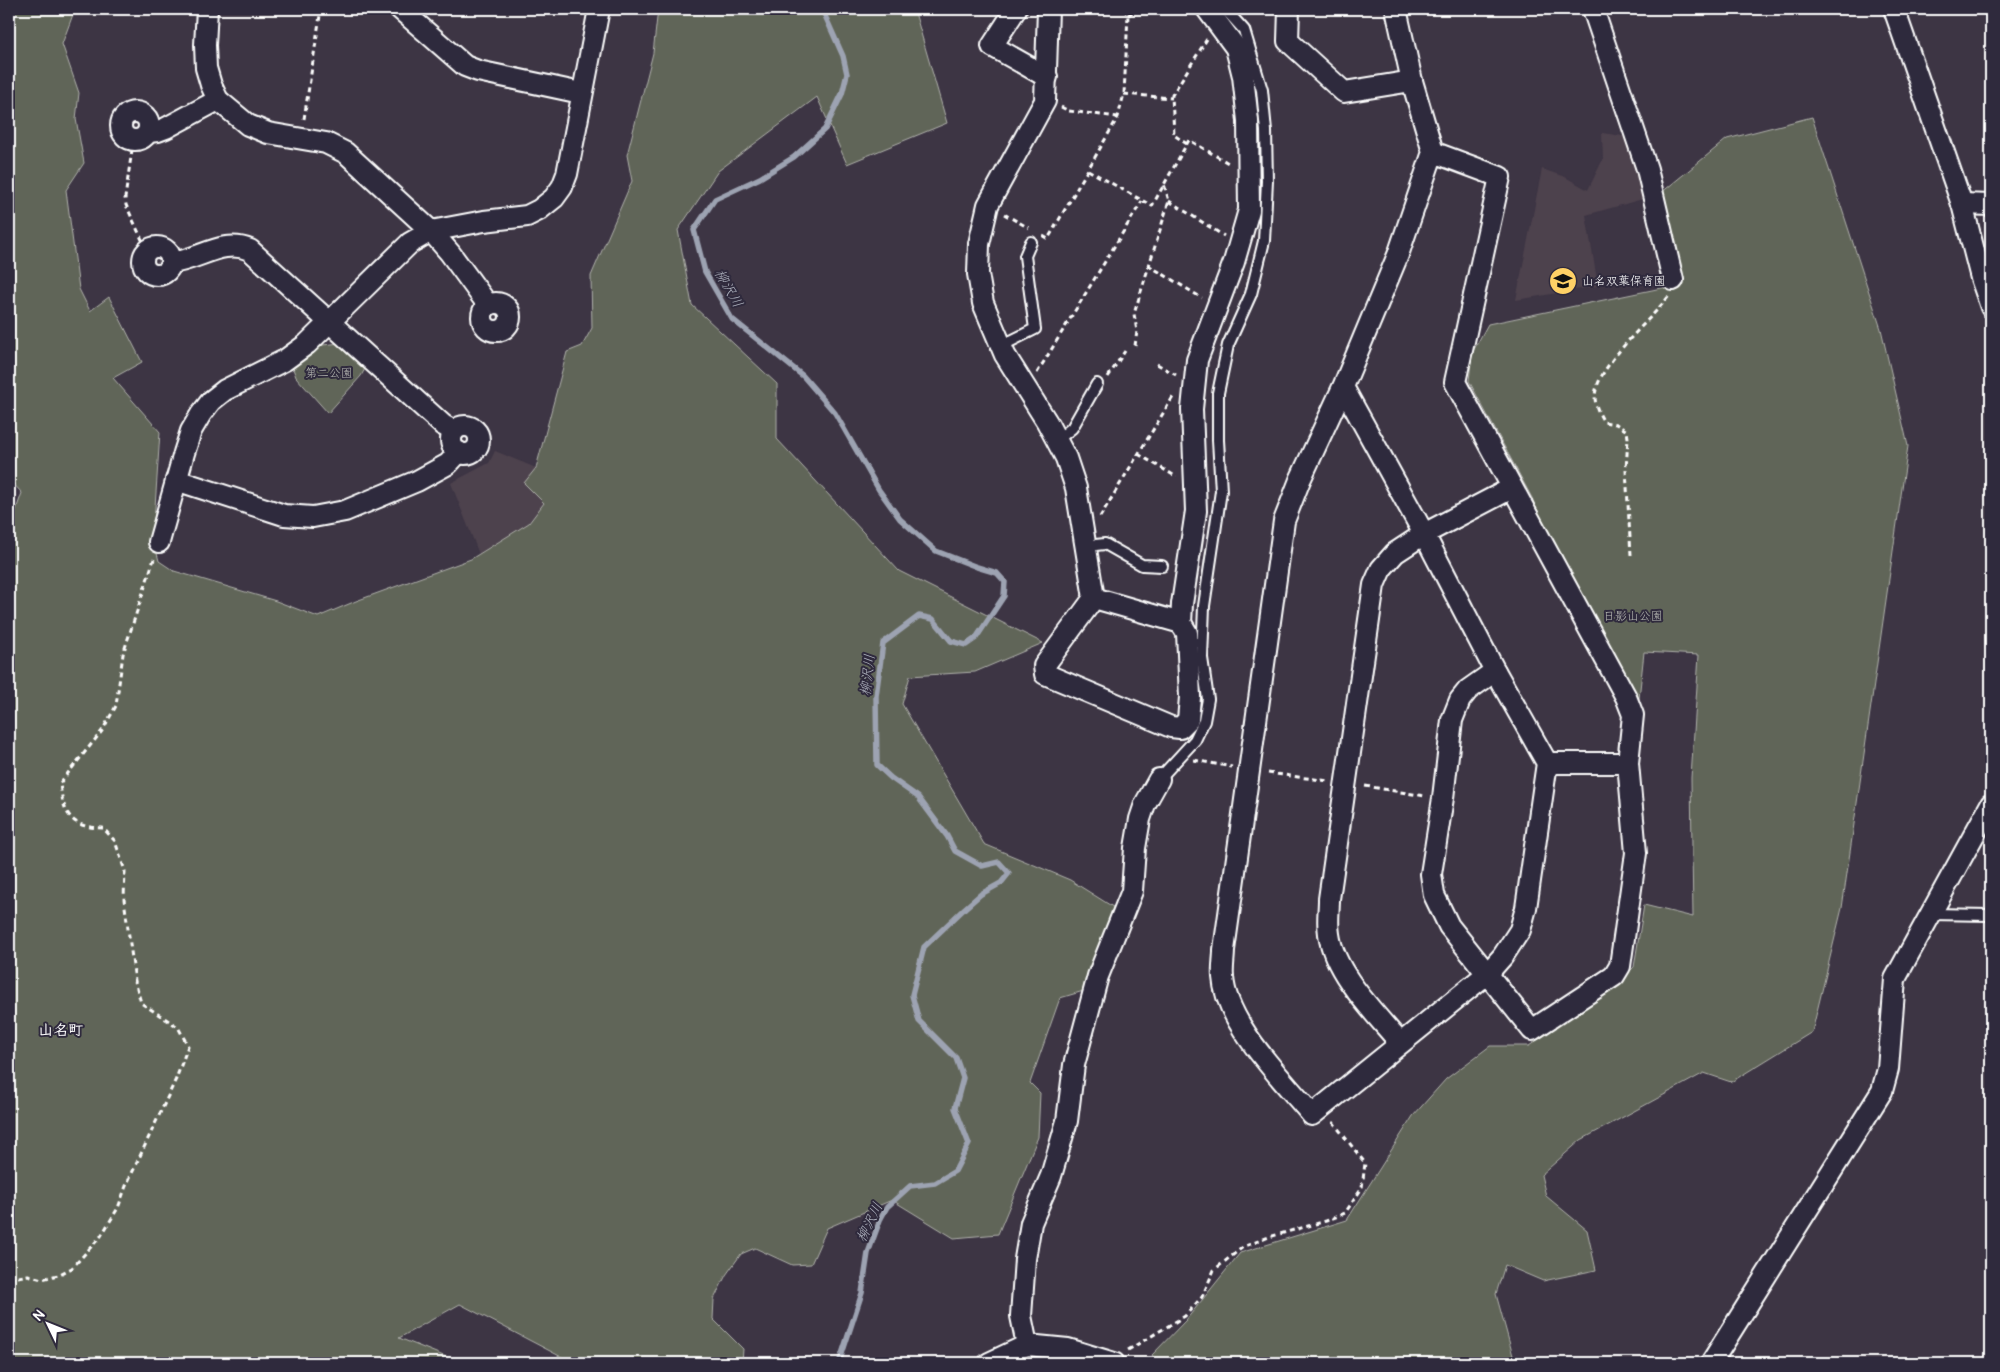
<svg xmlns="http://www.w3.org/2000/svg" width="2000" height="1372" font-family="Pangolin,'Klee One',sans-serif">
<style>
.built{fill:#4e424d}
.green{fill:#616558;stroke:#b0b2ac}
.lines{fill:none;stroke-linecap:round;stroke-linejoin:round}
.stream{stroke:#9da3b2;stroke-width:5.5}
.service-casing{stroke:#fff;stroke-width:14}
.minor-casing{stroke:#fff;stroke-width:24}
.path{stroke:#fff;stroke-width:3;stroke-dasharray:5 4;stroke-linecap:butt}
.service{stroke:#2f2a3d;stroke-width:10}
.minor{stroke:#2f2a3d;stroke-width:20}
.labels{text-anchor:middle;stroke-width:4;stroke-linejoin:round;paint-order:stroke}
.poi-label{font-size:12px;fill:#fff;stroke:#2f2a3d;text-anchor:start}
.park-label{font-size:12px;fill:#b8bab4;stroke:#2f2a3d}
.water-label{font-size:14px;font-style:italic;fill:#aeb2be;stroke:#2f2a3d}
.quarter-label{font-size:15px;font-weight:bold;fill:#fff;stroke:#2f2a3d}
</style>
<rect width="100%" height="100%" fill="#3d3544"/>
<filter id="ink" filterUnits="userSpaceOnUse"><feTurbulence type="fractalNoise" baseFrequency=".02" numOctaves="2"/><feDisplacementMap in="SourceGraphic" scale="10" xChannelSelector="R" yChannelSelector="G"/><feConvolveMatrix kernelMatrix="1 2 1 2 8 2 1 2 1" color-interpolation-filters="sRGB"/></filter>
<g filter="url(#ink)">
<!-- built -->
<g class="built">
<path d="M1602,133L1629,137L1646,198L1586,215L1598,286L1516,300L1542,169L1565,177L1588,190L1603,159Z"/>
<path d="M495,451L536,468L544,503L529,523L479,554L451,483L489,463Z"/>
</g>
<!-- green -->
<g class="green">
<path d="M9,9H75L62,44L79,93L76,119L84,163L66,190L79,289L90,311L109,297L142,362L113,378L160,432L153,538L159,561L174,571L276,601L318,617L356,601L471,559L529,523L544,503L524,483L536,468L567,352L582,346L592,328L591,276L632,181L627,155L653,53L658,9H914L947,123L847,164L817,97L718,171L678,230L692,305L777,384V439L899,571L1043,643L975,672L910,676L902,704L984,844L1070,880L1113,907L1087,990L1060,998L1030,1083L1040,1093L1038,1137L998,1234L954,1238L892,1200L827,1228L811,1264L792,1265L755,1248L741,1254L726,1275L714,1299L713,1319L743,1349L742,1363H573L460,1304L399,1338L461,1363H151L144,1359L116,1361L113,1363H9V529L22,493L9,479Z"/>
<path d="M1812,117L1881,329L1908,446L1842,908L1812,1032L1731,1082L1704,1073L1581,1140L1541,1175L1546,1196L1587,1230L1596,1270L1543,1281L1505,1265L1496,1294L1515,1363H1158L1152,1355L1186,1320L1240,1253L1347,1220L1413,1116L1446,1079L1490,1046H1529L1618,983L1634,967L1644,905L1693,917L1691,778L1699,655L1644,652L1638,708L1632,688L1556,554L1532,498L1469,381L1472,353L1488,324L1681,284L1661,193L1727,139Z"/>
<path d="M341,343L366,367L361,376L328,413L296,377L292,366L323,345Z"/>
</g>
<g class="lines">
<!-- stream -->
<path class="stream" d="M822,9L843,56L847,74L842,94L825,129L794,157L760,178L715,199L694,230L705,272L732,319L803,376L835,413L879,490L900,519L936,551L977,567L997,573L1005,582L1004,596L976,638L966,645L951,641L933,619L919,616L883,643L876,696L877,765L891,778L918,797L947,836L955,851L982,866L999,862L1009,873L1001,883L981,894L965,908L924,947L912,995L919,1021L956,1058L963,1078L955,1108L969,1144L955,1171L935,1183L910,1186L887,1207L880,1220L868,1253L862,1293L839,1363"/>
<!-- service casing -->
<g class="service-casing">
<g id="service">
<path d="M1001,346L1035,329L1025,256L1031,242"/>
<path d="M1057,440L1072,428L1097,384"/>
<path d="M1086,546L1105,544L1142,565L1162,566"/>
<path d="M1159,779L1195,740L1204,721L1208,699L1202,658L1204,606L1221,491L1218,440V393L1228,345L1251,294L1264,241L1267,181L1266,131L1262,90L1244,30L1225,9"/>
<path d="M1930,914L1991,915"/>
</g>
</g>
<!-- minor casing -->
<g class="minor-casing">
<g id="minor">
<path d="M207,9L205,45L206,68L211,85L218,100L248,125L268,133L326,143L346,153L431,231L450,253L488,305"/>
<path d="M400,9L465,66L478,71L581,93"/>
<path d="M1016,9L992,46L1047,77"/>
<path d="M1048,9L1045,101L988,205L979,244L978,274L983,303L1005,355L1047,422L1066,458L1076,488L1094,598L1181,623L1182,604L1196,511L1192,409L1197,360L1234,262L1249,210L1248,121L1243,76L1236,48L1207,9"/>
<path d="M1289,9L1288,41L1344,92L1412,81"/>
<path d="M1593,9L1647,169L1673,280"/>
<path d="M1894,9L1962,204L1981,278L1991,307"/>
<circle cx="135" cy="126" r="14"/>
<path d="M148,132L158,131L166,128L218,100"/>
<path d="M1433,152L1500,177L1455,382L1626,697L1633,715L1628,763L1636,853L1620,966L1614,976L1532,1030L1449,926L1434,895L1431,874L1443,798L1452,720L1460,700L1468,690L1495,671"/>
<path d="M1962,204L1991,205"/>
<circle cx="157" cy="261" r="14"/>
<path d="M171,263C199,260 223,238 250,250L443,425L454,431"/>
<circle cx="496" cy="317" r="14"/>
<path d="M1343,387L1424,534L1495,671L1547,763L1526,908L1520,930L1503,956L1488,973L1312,1115C1283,1080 1226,1024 1223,977C1222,968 1224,959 1224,950L1284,521L1300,480L1343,387L1398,255L1433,152L1412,81L1396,9"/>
<circle cx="465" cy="440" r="14"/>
<path d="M176,480L284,515L313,517L345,511L417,481L448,464L459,452"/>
<path d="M159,542L184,453L191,431L201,414L211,401L225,390L285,360L307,344L410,243L431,231L484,221L527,216L539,210L554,198L562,187L567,174L599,9"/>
<path d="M1094,598L1044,666L1045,674L1171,727L1180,728L1188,720L1190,697L1187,633L1181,623"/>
<path d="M1547,763H1628"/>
<path d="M1400,1043C1375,1013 1334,973 1329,934C1327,922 1329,910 1329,899L1374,585L1381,569L1395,553L1424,534L1512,488"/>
<path d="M1027,1345L1021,1316L1025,1259L1031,1223L1051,1176L1067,1121L1074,1065L1098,976L1132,891L1135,848L1140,819L1145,804L1159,779"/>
<path d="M989,1363L1027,1345L1068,1349L1114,1363"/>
<path d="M1711,1363L1882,1091L1888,1069L1895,979L1991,804"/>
</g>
</g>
<!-- path -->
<g class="path">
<path d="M1128,15L1138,9"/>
<path d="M1124,94L1172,98"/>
<path d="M1061,107L1069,111L1118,117"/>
<path d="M304,119L321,9"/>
<path d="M1187,144L1174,135L1172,95L1207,39"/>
<path d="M132,150L125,198L126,205L144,244"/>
<path d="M1088,170L1152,206L1189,140L1230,164"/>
<path d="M1169,201L1224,236"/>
<path d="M1004,214L1029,228"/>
<path d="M1043,236L1048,239L1118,117L1124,94L1128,15L1124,9"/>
<path d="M1148,265L1202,298"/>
<path d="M1135,346L1137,331L1134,314L1169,201L1164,184"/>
<path d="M1157,364L1176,375"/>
<path d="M1037,373L1142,201"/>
<path d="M1108,377L1125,351"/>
<path d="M1138,454L1175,476H1177"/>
<path d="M1100,517L1173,397"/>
<path d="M1631,555L1626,470L1628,438L1627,431L1616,424L1604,422C1599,414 1595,406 1595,396C1597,365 1650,321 1669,296"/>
<path d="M1194,760L1232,767"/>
<path d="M1268,773L1329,781"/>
<path d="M1365,786L1425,796"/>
<path d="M9,1279L28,1275L42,1279L58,1275L72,1268L101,1236L118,1208L126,1186L176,1079L188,1046L178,1027L141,1003L135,981L124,899L125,871L115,841L103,828C70,828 63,813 60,783L102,731L116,706L123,654L154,559"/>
<path d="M1128,1350L1185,1316L1202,1297L1214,1270L1243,1247L1269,1237L1326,1221L1345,1213L1362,1188L1365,1163L1333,1122"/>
</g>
<!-- service -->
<use href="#service" class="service"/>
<!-- minor -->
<use href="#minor" class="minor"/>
</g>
</g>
<!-- icons -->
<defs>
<g id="school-disc" transform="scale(1.4375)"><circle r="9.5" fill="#ffd166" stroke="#2f2a3d"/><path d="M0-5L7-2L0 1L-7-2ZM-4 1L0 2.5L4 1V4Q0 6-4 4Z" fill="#111"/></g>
</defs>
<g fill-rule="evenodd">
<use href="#school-disc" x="1563" y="281"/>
</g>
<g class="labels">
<!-- poi labels -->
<g class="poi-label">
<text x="1582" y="285">山名双葉保育園</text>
</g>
<!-- park labels -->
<g class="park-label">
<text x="329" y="377">第二公園</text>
<text x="1633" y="620">日影山公園</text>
</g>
<!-- water labels -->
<g class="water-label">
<text transform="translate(729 288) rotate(60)" y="5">柳沢川</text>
<text transform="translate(867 675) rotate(-84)" y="5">柳沢川</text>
<text transform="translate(869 1222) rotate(-64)" y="5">柳沢川</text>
</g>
<!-- quarter labels -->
<g class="quarter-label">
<text x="61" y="1035">山名町</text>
</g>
</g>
<!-- margin -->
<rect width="2000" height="1372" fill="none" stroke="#2f2a3d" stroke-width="30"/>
<rect x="15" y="15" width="1970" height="1342" fill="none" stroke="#fff" stroke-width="2" filter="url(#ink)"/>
<!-- north arrow -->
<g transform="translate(48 1324) rotate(313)" stroke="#2f2a3d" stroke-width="4" paint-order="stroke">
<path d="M0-4L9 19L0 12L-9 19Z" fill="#ffffff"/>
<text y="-8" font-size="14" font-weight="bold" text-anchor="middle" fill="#ffffff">N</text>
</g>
</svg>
